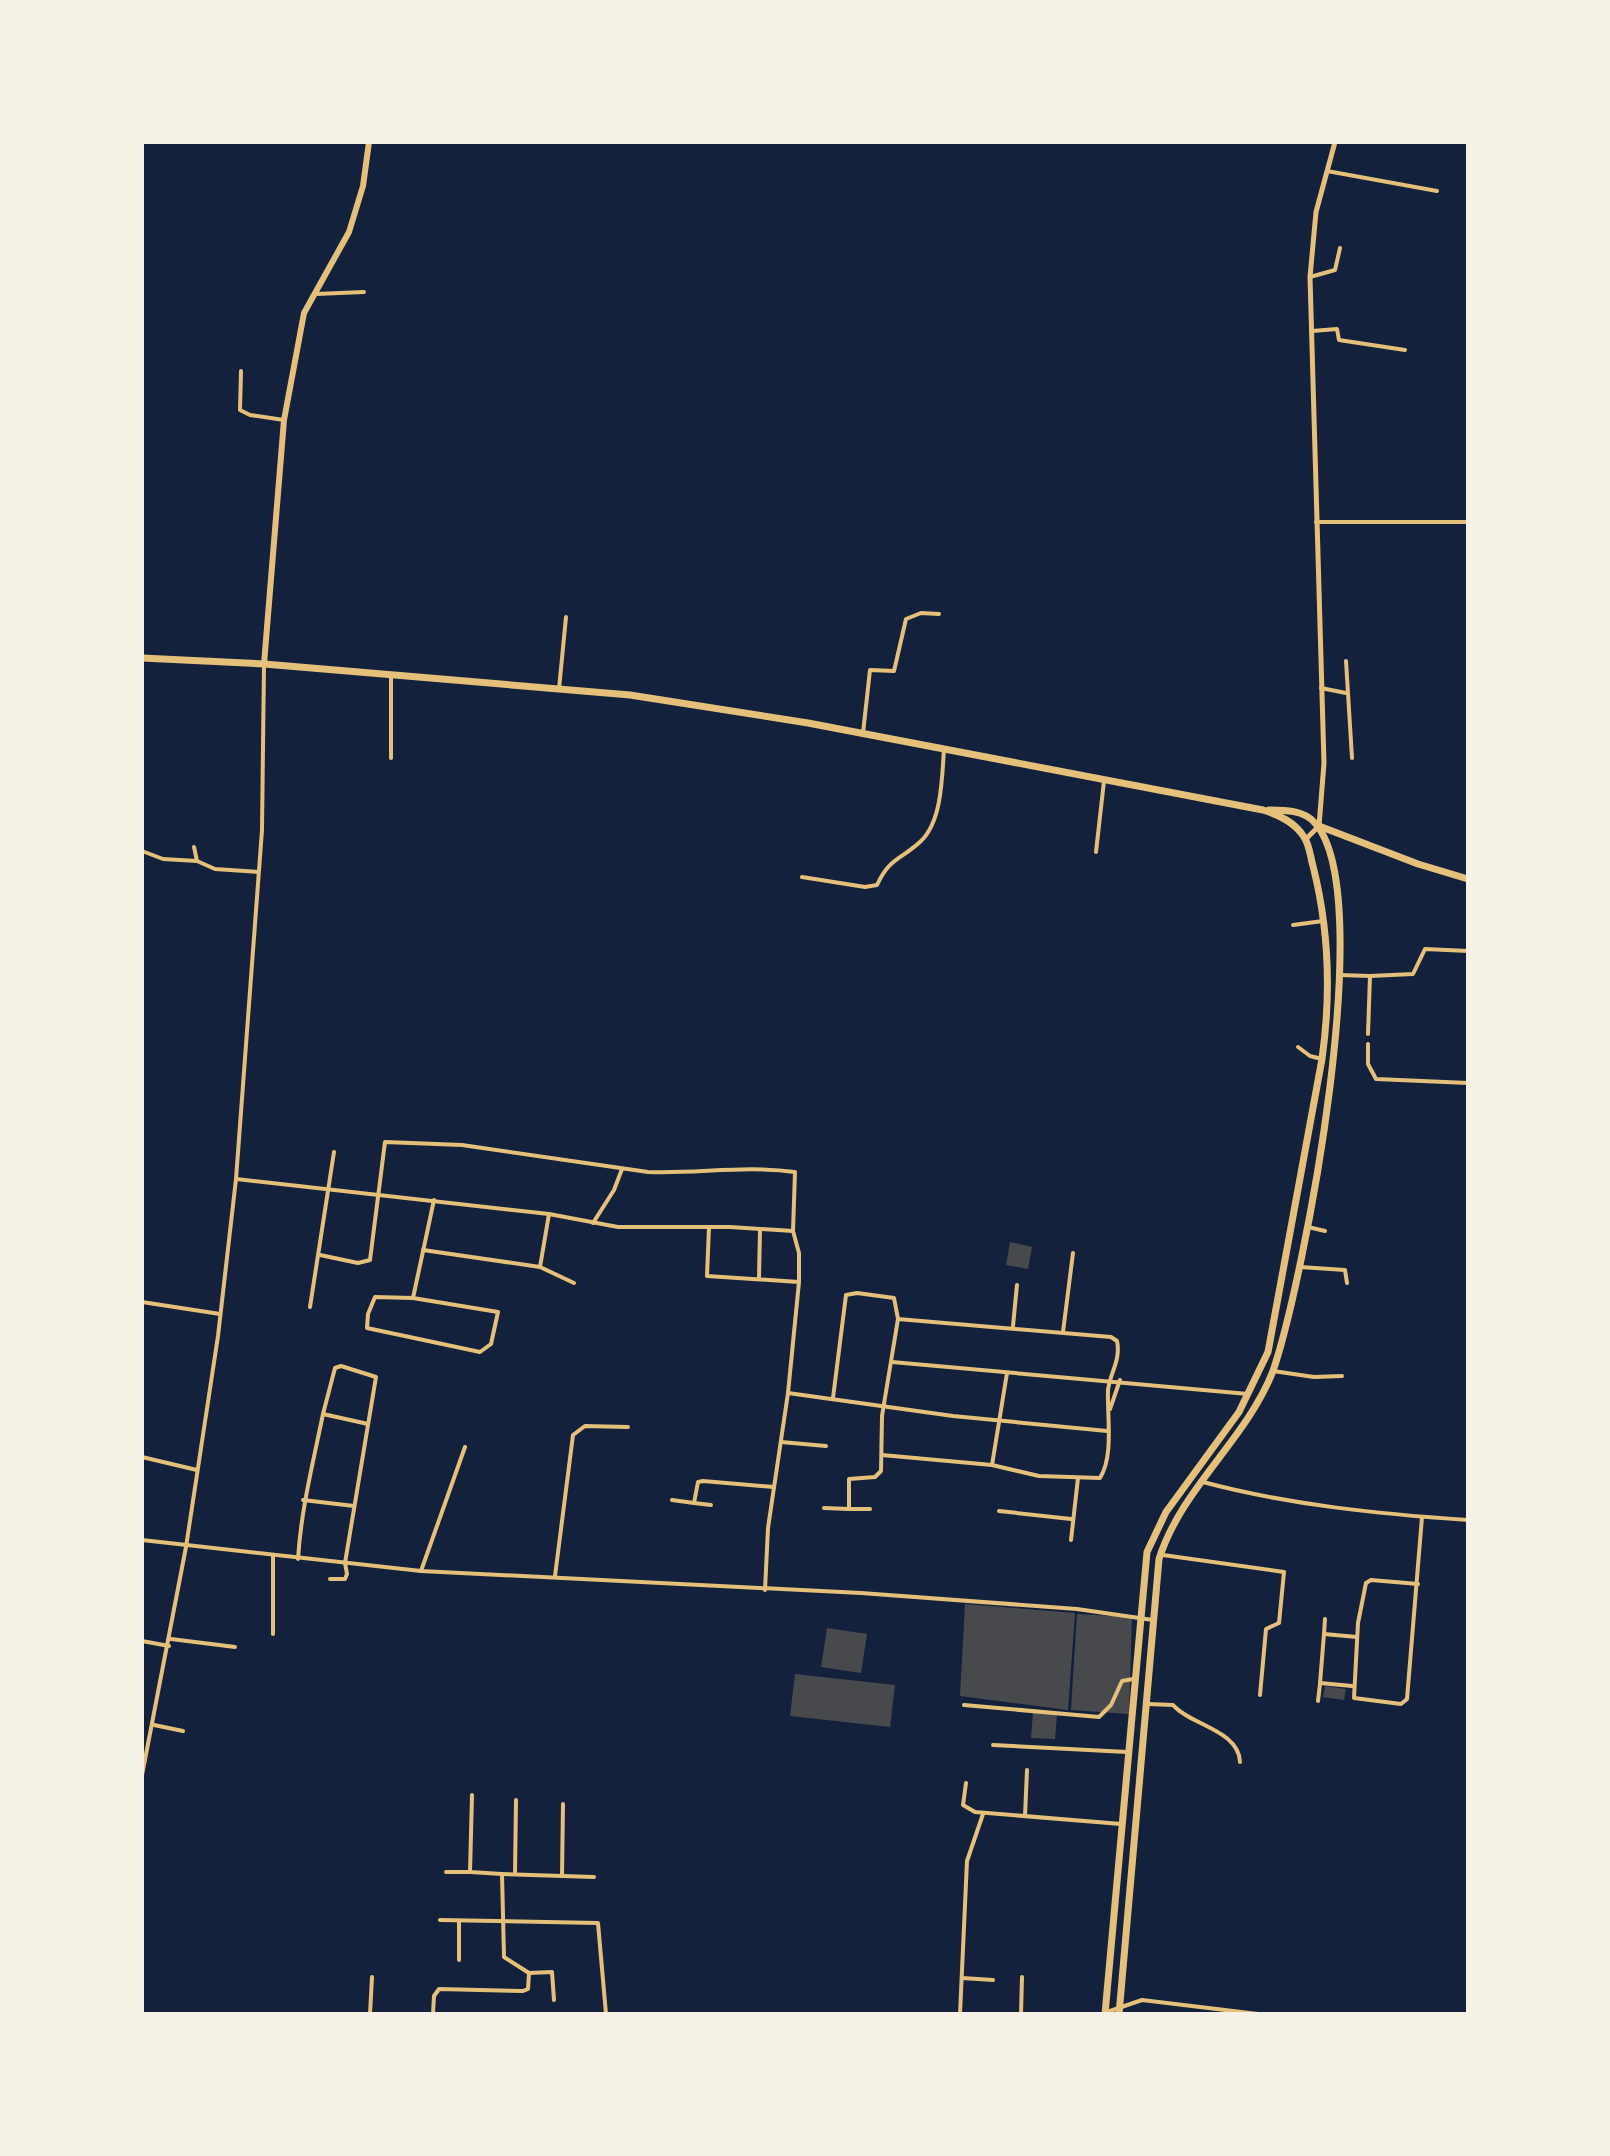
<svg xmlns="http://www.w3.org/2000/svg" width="1610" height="2156" font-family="'Nunito Sans',sans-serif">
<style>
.building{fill:#48494c}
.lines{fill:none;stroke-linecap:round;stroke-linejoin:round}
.minor{stroke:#e5c07b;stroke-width:4}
.tertiary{stroke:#e5c07b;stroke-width:5}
.secondary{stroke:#e5c07b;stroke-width:6}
.primary{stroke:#e5c07b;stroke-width:7}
</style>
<rect width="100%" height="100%" fill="#14213d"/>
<!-- building -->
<g class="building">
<path d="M1010,1242L1032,1247L1028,1269L1006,1265Z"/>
<path d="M965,1604L1075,1613L1068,1710L960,1696Z"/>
<path d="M1077,1614L1132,1617L1129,1714L1071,1710Z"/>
<path d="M827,1628L867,1634L861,1673L821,1667Z"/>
<path d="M795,1674L895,1685L890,1727L790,1716Z"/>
<path d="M1325,1686L1346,1689L1344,1700L1323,1697Z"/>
<path d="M1033,1712L1057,1714L1055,1739L1031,1738Z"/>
</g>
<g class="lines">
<!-- minor -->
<g class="minor">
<path d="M1327,171L1437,191"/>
<path d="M1310,277L1335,270L1340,248"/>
<path d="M316,294L364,292"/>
<path d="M1312,331L1337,329L1339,340L1405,350"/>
<path d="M241,371L240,410L250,415L284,420"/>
<path d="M1316,522H1468"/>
<path d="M1346,661L1352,758"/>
<path d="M1321,688L1346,693"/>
<path d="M559,689L566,617"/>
<path d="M863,733L870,670L894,671L906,619L921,613L939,614"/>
<path d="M391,758V675"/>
<path d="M194,847L197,861"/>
<path d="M142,851L163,859L197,861L215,869L258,872"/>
<path d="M1096,852L1104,781"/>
<path d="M802,877L865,887L877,885C890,857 901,860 921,841C942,821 942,777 944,749"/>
<path d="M1293,925L1323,921"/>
<path d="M1340,975L1370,976L1368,1034"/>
<path d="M1370,976L1413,974L1425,949L1468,951"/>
<path d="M1368,1044V1064L1376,1079L1468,1083"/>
<path d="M1298,1047L1310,1056L1322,1059"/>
<path d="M236,1179L549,1214L618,1227H730L793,1231"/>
<path d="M593,1223L614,1190L622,1169"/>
<path d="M709,1227L707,1276L799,1282L788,1393L768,1528L765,1590"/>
<path d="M1308,1227L1325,1231"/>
<path d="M423,1250L540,1267L549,1214"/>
<path d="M320,1255L358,1263L370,1260L385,1142L462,1145L648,1172C697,1174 745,1165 795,1172L793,1231L799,1253V1282"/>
<path d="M540,1267L574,1283"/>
<path d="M1300,1267L1345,1270L1347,1283"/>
<path d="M759,1279L760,1229"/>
<path d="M413,1298L375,1297L368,1314L367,1328L480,1352L491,1344L498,1312L413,1298L434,1200"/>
<path d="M142,1302L220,1314"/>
<path d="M310,1307L334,1152"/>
<path d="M1013,1326L1017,1285"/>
<path d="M1063,1332L1073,1253"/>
<path d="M892,1362L1248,1394"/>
<path d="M1273,1371L1314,1377L1342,1376"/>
<path d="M788,1393L953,1416L1107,1431"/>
<path d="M1110,1409L1120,1380"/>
<path d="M323,1414L335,1368L341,1366L376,1377L345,1563L347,1574L345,1579H330"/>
<path d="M781,1442L826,1446"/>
<path d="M882,1455L992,1465L1039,1476L1100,1478C1114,1456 1107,1416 1108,1390C1110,1373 1121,1360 1117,1341L1111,1337L898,1319"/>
<path d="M142,1457L197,1470"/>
<path d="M992,1465L1007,1373"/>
<path d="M1203,1482C1289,1505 1379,1514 1468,1520"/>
<path d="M303,1500L354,1506"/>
<path d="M672,1500L694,1503L698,1482L703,1481L774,1487"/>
<path d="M694,1503L711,1505"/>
<path d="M824,1508L849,1509V1479L875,1477L881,1471L882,1416L898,1319L894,1298L857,1293L846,1295L833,1398"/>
<path d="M849,1509H870"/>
<path d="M999,1511L1071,1519"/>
<path d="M142,1540L421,1571L861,1593L1077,1609L1153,1620"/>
<path d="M1071,1540L1078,1478"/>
<path d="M1163,1555L1284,1572L1279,1623L1266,1629L1260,1695"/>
<path d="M273,1557V1634"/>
<path d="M298,1559C301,1510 313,1463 323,1414L368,1424"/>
<path d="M421,1571L465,1447"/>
<path d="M555,1576L573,1435L585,1426L628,1427"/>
<path d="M1418,1584L1371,1580L1366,1583L1358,1623L1354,1698L1401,1704L1407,1699L1422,1517"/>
<path d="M1324,1634L1325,1619"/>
<path d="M171,1639L235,1647"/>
<path d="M142,1641L169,1646"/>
<path d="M1352,1686L1320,1683L1324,1634L1357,1637"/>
<path d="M1318,1701L1320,1684"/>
<path d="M1148,1704L1173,1705C1190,1725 1239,1730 1240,1762"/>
<path d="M964,1705L1099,1717L1111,1705L1122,1681L1133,1679"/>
<path d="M154,1725L183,1731"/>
<path d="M993,1745L1127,1752"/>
<path d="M142,1775L186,1547L218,1336L236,1179L262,830L264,664"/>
<path d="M966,1783L963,1805L975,1812L1121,1824"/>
<path d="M472,1795L470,1872L502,1874L504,1957L529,1973L552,1972L554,2000"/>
<path d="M1025,1816L1027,1770"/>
<path d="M446,1872H470"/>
<path d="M502,1874L594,1877"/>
<path d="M515,1874L516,1800"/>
<path d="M562,1876L563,1804"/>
<path d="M440,1920L598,1923L606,2014"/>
<path d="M459,1960V1921"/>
<path d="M962,1978L993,1980"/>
<path d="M1107,2012L1142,2000L1258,2014"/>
<path d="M370,2014L372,1977"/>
<path d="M433,2014L434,1996L439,1989L523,1991L528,1989L529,1973"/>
<path d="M960,2014L967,1861L983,1814"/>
<path d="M1021,2014L1022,1977"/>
</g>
<!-- tertiary -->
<path class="tertiary" d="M1306,839L1319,826L1324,763L1310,277L1316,212L1335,142"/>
<!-- secondary -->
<path class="secondary" d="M264,664L284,420L304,313L349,232L363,186L369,142"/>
<!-- primary -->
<g class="primary">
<path d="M142,658L264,664L630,695L808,723L1263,810C1279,815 1295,822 1304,837C1310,846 1310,856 1313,866C1329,929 1331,995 1322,1059L1268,1352L1239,1412L1166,1512L1147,1552L1105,2014"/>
<path d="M1319,826L1418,864L1468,879"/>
<path d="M1119,2014L1159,1559C1182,1487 1246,1440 1273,1371C1304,1280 1379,894 1315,823C1304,810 1285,810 1269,810"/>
</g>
</g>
<!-- border -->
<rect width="1610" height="2156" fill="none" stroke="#f6f1e7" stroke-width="288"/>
</svg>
